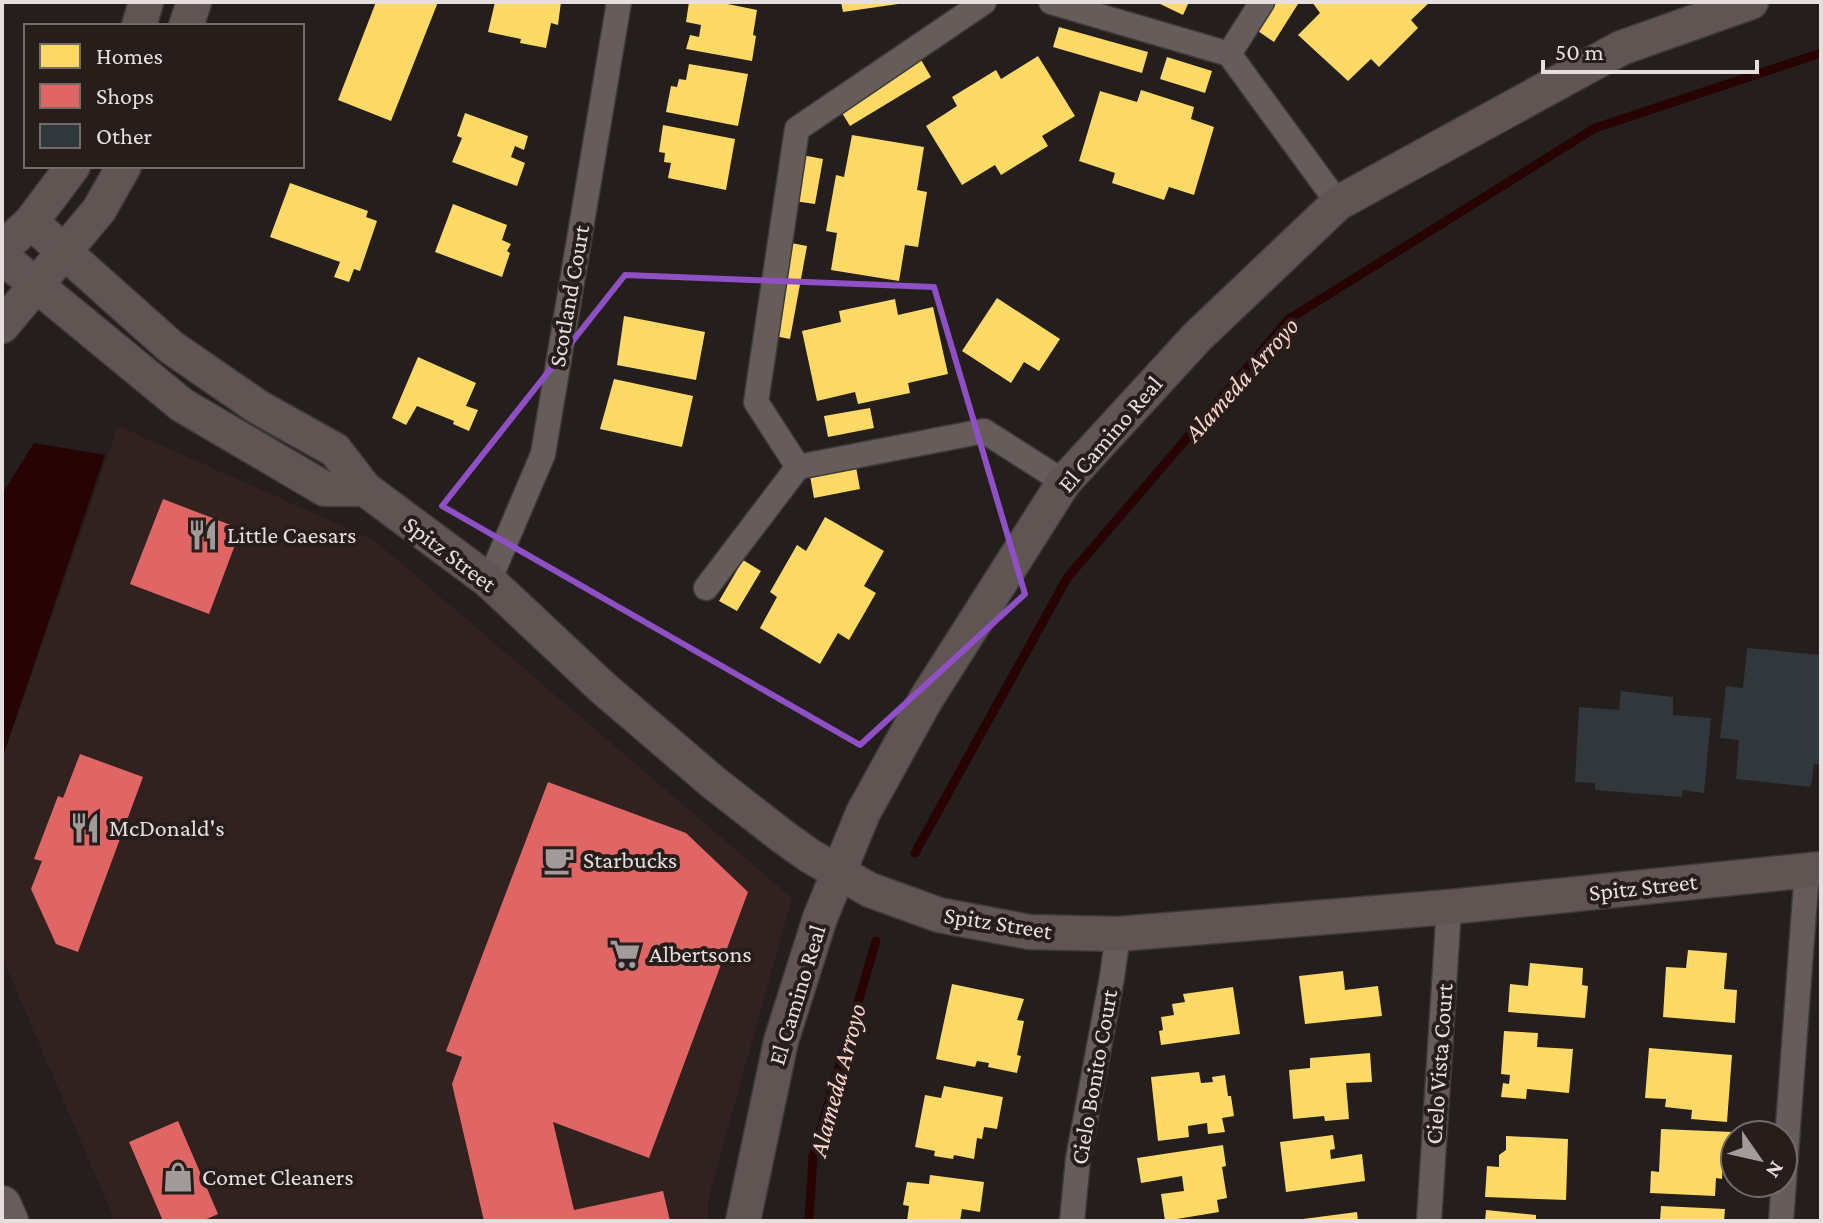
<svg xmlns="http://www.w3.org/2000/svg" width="1823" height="1223" font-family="'Crimson Pro',serif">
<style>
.built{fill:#32221f}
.water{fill:#270303}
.homes{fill:#ffd966}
.shops{fill:#e06666}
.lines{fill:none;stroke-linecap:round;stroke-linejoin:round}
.stream{stroke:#270303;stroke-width:9}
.building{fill:#30383c}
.street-casing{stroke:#3e3a39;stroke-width:27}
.secondary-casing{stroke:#3e3a39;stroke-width:37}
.primary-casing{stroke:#3e3a39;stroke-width:41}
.street{stroke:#665c5a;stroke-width:24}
.secondary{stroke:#605553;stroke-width:34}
.primary{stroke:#685d5a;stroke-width:38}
.marked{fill:none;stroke:#9050c5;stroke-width:6;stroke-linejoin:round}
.labels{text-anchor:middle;stroke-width:8;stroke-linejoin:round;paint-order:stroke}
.street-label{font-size:24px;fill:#e6dfdd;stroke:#271d1a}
.poi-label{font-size:24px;fill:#e6dfdd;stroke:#271d1a;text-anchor:start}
.water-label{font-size:26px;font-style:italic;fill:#fdd4cb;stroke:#271d1a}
</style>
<rect width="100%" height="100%" fill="#241e1d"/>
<!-- built -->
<path class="built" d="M118,426L374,540L792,898L708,1200V1221H115L2,957V760Z"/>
<!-- water -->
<path class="water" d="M34,443L105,455L2,759V494Z"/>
<!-- homes -->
<g class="homes">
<path d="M376,2H438L391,121L338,100Z"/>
<path d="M495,2H561L558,25L551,23L546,48L520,43L521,39L488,32Z"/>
<path d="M689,2H718L757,10L753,35L756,36L752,61L686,49L690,35L699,37L701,25L686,22Z"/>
<path d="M841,2H898V4L843,12Z"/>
<path d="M1156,2H1189L1183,15Z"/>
<path d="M1272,2L1298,4L1274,42L1255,29Z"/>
<path d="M1312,2H1430L1411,20L1418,28L1379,67L1371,59L1348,81L1298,35L1320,13Z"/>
<path d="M1059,27L1148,52L1142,73L1053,47Z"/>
<path d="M1038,56L1075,116L1042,136L1048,146L1001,175L995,165L962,185L926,126L957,106L952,97L996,70L1001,79Z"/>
<path d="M1167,57L1212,71L1205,93L1160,79Z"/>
<path d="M920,58L931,77L850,126L839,108Z"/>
<path d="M689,64L748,74L738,126L666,112L671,86L677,87L679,79L686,80Z"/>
<path d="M1141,90L1194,107L1191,119L1214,127L1194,195L1169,187L1164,200L1112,183L1115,173L1079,161L1100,91L1137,102Z"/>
<path d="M465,113L528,136L524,150L515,146L511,157L525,163L517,186L452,162L462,138L457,136Z"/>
<path d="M663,125L735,139L726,190L668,178L671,163L664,162L665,153L659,152Z"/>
<path d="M852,135L924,147L917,190L927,192L918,247L905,245L899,281L831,270L837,233L826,231L836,175L844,177Z"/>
<path d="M802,155L823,159L815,204L794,201Z"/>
<path d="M290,183L368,211L366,217L377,221L360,271L354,269L349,282L334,277L340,262L270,237Z"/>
<path d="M453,204L507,225L502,240L511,244L507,251L510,253L502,277L435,252Z"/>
<path d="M786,242L807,246L790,339L769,335Z"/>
<path d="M997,298L1060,339L1039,371L1024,362L1011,383L962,351Z"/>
<path d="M895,299L898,315L933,307L948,374L908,383L910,393L858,404L855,392L817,401L802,331L841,322L839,311Z"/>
<path d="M624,316L705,332L696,380L617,365Z"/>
<path d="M418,357L476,383L466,406L478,410L469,431L453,424L454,421L417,406L406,425L392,418Z"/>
<path d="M614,379L693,396L682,447L600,429Z"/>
<path d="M870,408L874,428L828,437L824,416Z"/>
<path d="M856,467L860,489L814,498L810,476Z"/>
<path d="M825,517L884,551L864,586L876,593L849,640L838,633L820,664L760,628L777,597L770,592L797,545L806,551Z"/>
<path d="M743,560L761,571L737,611L719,601Z"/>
<path d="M1688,950L1727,953L1724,989L1737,990L1735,1023L1663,1017L1666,967L1686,968Z"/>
<path d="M1530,963L1583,968L1582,985L1588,986L1585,1018L1508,1012L1510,984L1528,986Z"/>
<path d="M1343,971L1345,990L1378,986L1382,1016L1305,1024L1299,976Z"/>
<path d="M952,984L1024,999L1017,1020L1024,1021L1017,1055L1021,1056L1017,1073L988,1067L989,1063L977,1061L975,1067L936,1059Z"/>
<path d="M1233,987L1240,1034L1161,1045L1159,1031L1163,1030L1161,1017L1174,1015L1172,1004L1185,1002L1183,994Z"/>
<path d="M1504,1031L1538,1033L1537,1047L1573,1049L1569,1093L1527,1089L1526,1099L1501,1097L1503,1083L1509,1084L1510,1075L1501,1074Z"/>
<path d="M1649,1048L1732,1055L1727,1122L1691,1119L1692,1110L1665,1107L1666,1099L1645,1098Z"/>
<path d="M1370,1053L1372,1082L1346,1083L1349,1119L1325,1121L1324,1116L1293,1119L1289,1070L1310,1068V1058Z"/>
<path d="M1199,1072L1201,1083L1213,1082L1212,1077L1225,1075L1228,1096H1231L1234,1116L1222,1118L1225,1132L1208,1134L1207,1123L1188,1126L1189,1137L1158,1141L1151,1077Z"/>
<path d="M944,1086L1003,1097L997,1129L984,1127L982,1139L977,1138L974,1159L954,1155L953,1159L934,1156L935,1151L915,1147L925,1095L941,1098Z"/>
<path d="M1661,1129L1733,1132L1732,1157L1723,1156L1722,1179L1716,1178L1715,1196L1650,1193L1651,1171L1659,1172Z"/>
<path d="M1333,1135L1335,1149L1330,1150L1331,1159L1362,1154L1365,1181L1286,1192L1280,1142Z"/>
<path d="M1506,1136L1568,1139L1566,1200L1485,1197L1487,1166L1499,1167V1155L1506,1150Z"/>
<path d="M1223,1145L1226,1166L1222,1167L1227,1198L1217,1200L1219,1212L1165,1221L1161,1194L1184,1191L1182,1176L1141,1183L1137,1158Z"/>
<path d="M930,1175L984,1182L980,1212L962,1209L960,1221H907L909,1206L903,1205L907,1182L929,1184Z"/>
<path d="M1661,1206L1725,1209L1724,1221H1660Z"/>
<path d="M1486,1210L1536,1215V1221H1485Z"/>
<path d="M1357,1212L1358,1221H1303V1219Z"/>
</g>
<!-- shops -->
<g class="shops">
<path d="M163,499L241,529L209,614L130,584Z"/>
<path d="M80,754L143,777L78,952L56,944L31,889L42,861L34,859L58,796L63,798Z"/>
<path d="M548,782L686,833L748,892L649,1158L553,1122L574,1210L663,1191L670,1221H484L452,1084L462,1057L446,1051Z"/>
<path d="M178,1121L218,1214L202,1221H163L129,1142Z"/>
</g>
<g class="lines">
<!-- stream -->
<g class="stream">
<path d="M915,853L1067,578L1289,319L1595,128L1821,53"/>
<path d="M809,1221L813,1156L876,941"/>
</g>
</g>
<!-- building -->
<g class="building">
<path d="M1747,648L1821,655V755L1820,765L1814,764L1811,787L1736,779L1739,740L1720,738L1726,686L1743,688Z"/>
<path d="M1621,691L1673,697V715L1711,718L1704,793L1682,790V797L1595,790V783L1575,782L1579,707L1619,710Z"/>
</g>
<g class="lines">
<!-- street casing -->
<g class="street-casing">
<g id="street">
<path d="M984,2L797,129L756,402L798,467L984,431L1064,482"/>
<path d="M1051,2L1229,54L1338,203"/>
<path d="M1229,54L1262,2"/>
<path d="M489,581L543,454L619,2"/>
<path d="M706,588L798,467"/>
<path d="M1072,1221L1078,1159L1112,977L1118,934"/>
<path d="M1429,1221L1449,907"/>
<path d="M1781,1221L1807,870"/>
</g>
</g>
<!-- secondary casing -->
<g class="secondary-casing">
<g id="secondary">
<path d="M139,26L146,2"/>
<path d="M186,26L194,2"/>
<path d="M31,222L171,347L258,407L335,450L365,489L489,581L603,688L714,783L782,836L810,856L870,890L939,915L1029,932L1118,934L1449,907L1821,869"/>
<path d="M15,237L31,222L73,166"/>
<path d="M2,257L182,405L325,489H365"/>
<path d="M2,326L99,210L124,166"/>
<path d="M743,1221L781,1041L820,918L863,813L926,699L1064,482L1197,337L1338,203L1621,48L1751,2"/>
</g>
</g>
<!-- primary casing -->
<g class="primary-casing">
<path id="primary" d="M2,1205L9,1221"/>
</g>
<!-- street -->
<use href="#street" class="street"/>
<!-- secondary -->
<use href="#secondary" class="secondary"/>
<!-- primary -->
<use href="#primary" class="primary"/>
</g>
<!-- marked area -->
<path class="marked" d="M625,275L934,287L1025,594L860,745L442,506Z"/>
<!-- icons -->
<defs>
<g id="restaurant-bare" transform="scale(2.4)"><path d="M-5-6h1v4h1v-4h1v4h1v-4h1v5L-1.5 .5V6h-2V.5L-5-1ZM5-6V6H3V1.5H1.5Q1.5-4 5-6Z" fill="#a29b9a" stroke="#271d1a" stroke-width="2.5" paint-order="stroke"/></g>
<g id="cafe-bare" transform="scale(2.4)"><path d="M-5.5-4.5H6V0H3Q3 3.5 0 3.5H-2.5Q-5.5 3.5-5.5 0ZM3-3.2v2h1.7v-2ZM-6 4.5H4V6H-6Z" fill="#a29b9a" stroke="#271d1a" stroke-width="2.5" paint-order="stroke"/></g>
<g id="supermarket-bare" transform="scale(2.4)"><path d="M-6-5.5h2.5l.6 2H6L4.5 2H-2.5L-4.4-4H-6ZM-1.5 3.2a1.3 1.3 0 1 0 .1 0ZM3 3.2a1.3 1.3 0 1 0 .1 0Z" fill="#a29b9a" stroke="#271d1a" stroke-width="2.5" paint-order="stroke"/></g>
<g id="shop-bare" transform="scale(2.4)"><path d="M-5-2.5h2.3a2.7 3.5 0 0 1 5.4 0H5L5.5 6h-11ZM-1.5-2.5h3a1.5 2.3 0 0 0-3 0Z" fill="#a29b9a" stroke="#271d1a" stroke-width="2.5" paint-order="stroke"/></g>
</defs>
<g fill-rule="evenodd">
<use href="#restaurant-bare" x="203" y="535"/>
<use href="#restaurant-bare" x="85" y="828"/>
<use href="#cafe-bare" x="559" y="860"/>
<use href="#supermarket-bare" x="625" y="954"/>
<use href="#shop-bare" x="178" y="1177"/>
</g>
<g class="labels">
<!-- street labels -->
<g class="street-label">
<text transform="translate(569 296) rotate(-80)" y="8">Scotland Court</text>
<text transform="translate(1110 434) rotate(-49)" y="8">El Camino Real</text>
<text transform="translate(450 554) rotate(37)" y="8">Spitz Street</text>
<text transform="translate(1643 887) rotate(-6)" y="8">Spitz Street</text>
<text transform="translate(998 923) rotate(9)" y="8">Spitz Street</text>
<text transform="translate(797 995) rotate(-73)" y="8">El Camino Real</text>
<text transform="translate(1439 1064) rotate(-86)" y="8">Cielo Vista Court</text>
<text transform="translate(1094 1077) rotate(-80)" y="8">Cielo Bonito Court</text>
</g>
<!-- poi labels -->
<g class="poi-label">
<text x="227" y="543">Little Caesars</text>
<text x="109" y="836">McDonald's</text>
<text x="583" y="868">Starbucks</text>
<text x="649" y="962">Albertsons</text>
<text x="202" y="1185">Comet Cleaners</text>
</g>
<!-- water labels -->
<g class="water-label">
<text transform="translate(1241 379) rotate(-48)" y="9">Alameda Arroyo</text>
<text transform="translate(837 1080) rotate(-75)" y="9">Alameda Arroyo</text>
</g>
</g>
<!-- border -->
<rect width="1823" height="1223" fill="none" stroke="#e6dfdd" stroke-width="8"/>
<!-- legend -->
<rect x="24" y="24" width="280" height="144" fill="#271d1a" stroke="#736b68" stroke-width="2"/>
<rect x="40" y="44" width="40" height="24" fill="#ffd966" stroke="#736b68" stroke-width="2"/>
<text x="96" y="64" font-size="24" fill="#e6dfdd">Homes</text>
<rect x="40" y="84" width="40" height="24" fill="#e06666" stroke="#736b68" stroke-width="2"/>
<text x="96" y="104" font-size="24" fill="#e6dfdd">Shops</text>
<rect x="40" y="124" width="40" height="24" fill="#30383c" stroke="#736b68" stroke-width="2"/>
<text x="96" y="144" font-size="24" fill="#e6dfdd">Other</text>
<!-- north arrow -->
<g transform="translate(1759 1159) rotate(124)"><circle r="38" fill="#271d1a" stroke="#736b68" stroke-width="2"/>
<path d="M0-6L14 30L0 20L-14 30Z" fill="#a29b9a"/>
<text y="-12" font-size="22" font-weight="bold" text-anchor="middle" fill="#e6dfdd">N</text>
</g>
<!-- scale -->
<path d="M1543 60v12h214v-12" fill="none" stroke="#e6dfdd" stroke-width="4"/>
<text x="1555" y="60" font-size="24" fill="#e6dfdd" stroke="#271d1a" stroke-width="6" paint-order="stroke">50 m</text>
</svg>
